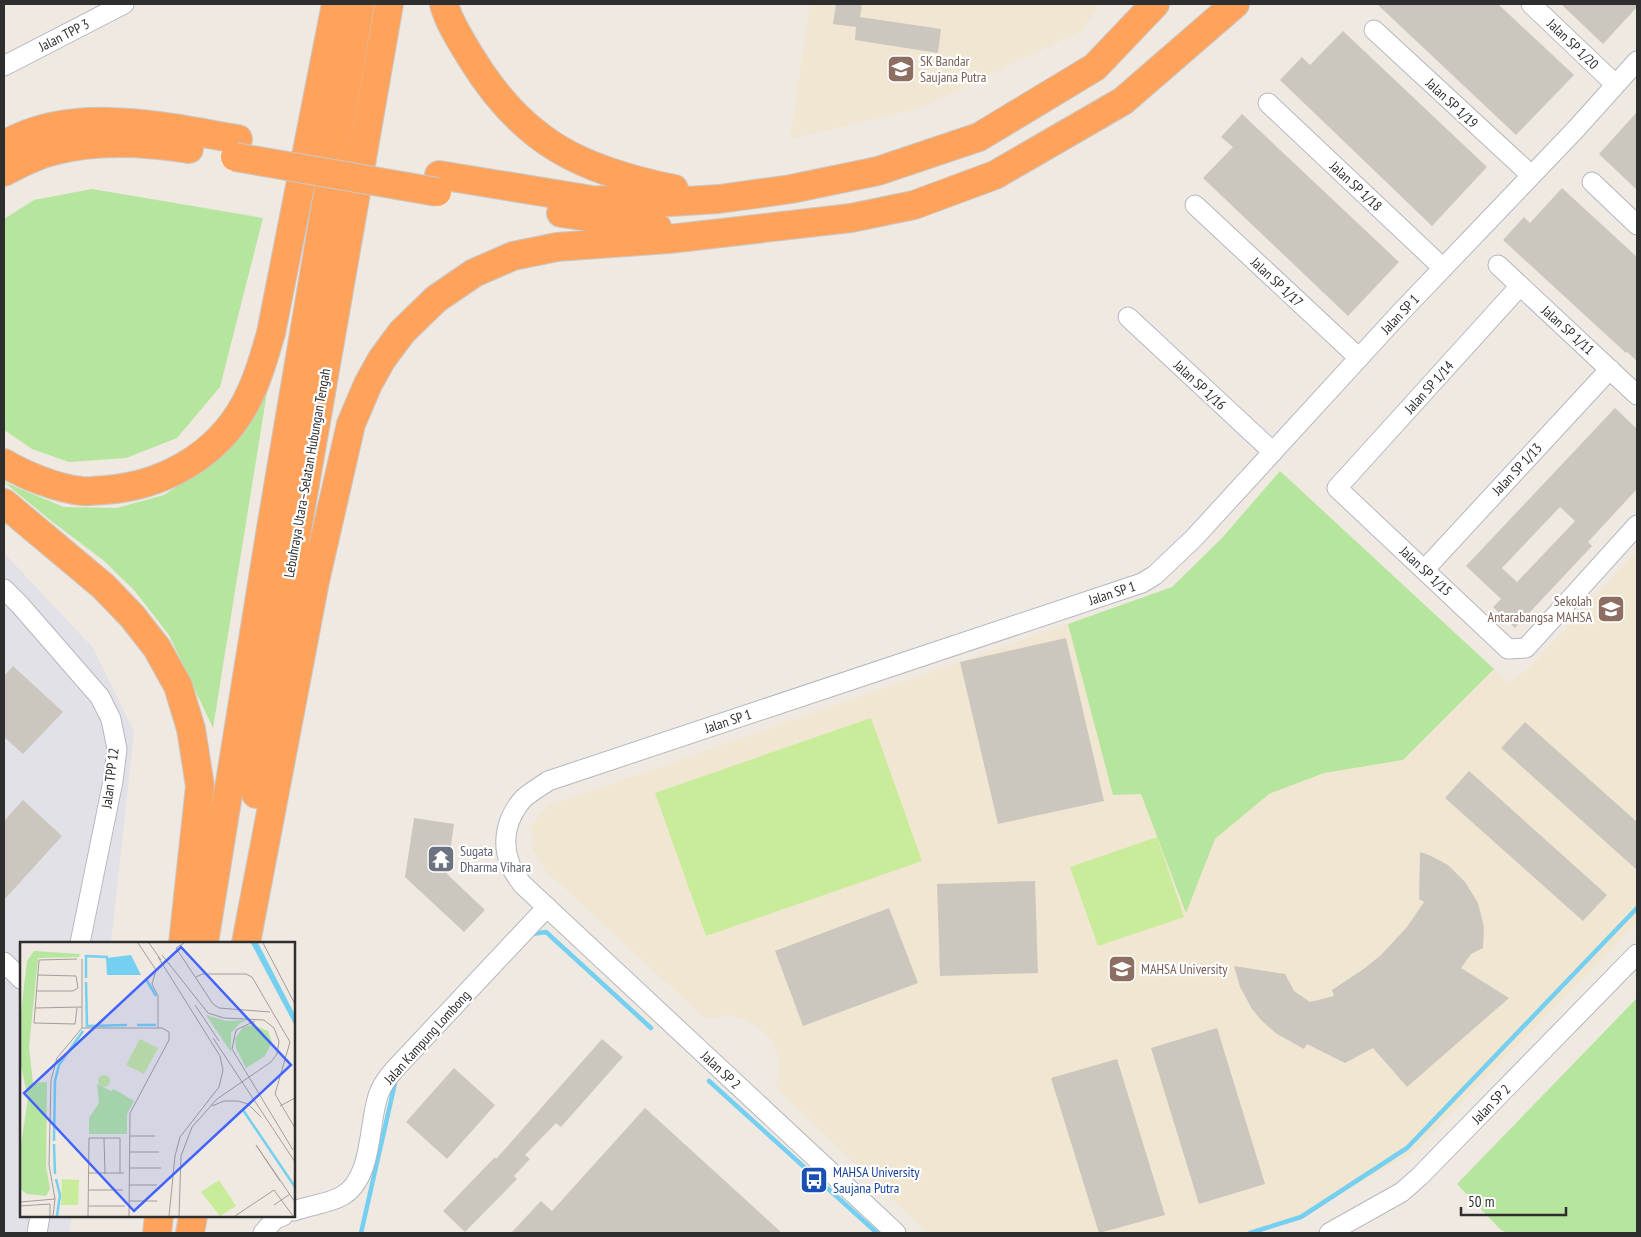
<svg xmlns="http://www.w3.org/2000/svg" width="1641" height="1237" font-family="'PT Sans Narrow',sans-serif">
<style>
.industrial{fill:#e3e1e8}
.education{fill:#f0e6d1}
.green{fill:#b6e59e}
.pitch{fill:#c9ec9a}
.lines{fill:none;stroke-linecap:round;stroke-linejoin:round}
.stream{stroke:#75cff0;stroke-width:4.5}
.building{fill:#cbc7bf;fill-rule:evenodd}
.minor-casing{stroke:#b4b7c1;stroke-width:21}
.highway-casing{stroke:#c9c9c9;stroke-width:30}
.minor{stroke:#fff;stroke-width:19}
.highway{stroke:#ffa35c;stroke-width:28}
.highway-bridge-casing{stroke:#c9c9c9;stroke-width:30;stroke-linecap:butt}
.highway-bridge{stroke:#ffa35c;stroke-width:28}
.labels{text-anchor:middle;stroke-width:4.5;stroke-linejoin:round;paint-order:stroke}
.street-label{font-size:14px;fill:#2e2e2e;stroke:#fff}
.education-label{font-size:14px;fill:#785e54;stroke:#fff;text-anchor:start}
.worship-label{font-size:14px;fill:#5b616d;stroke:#fff;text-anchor:start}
.transit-label{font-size:14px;fill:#164399;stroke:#fff;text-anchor:start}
.inset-river{fill:none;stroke:#75cff0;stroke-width:2.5}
.inset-road{fill:none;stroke:#a29e99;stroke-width:1}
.view{fill:#4264fb;fill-opacity:0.15;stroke:#4264fb;stroke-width:2.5}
.inset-edge{fill:none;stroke:#2e2e2e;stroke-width:2.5}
</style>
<rect width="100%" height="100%" fill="#efe9e1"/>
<!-- industrial -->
<path class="industrial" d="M4,553L93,648L134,732L111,943H21V1216H72L69,1233H4Z"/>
<!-- education -->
<g class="education">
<path d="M810,4H1099L1083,30L921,108L790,139Z"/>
<path d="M1637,551V923L1412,1153L1301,1217L1258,1233H928L776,1088L779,1072L778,1055L772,1040L759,1028L747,1020L729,1015L706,1019L547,872L533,850L531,826L548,806L1068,624L1113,795L1141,794L1186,912L1215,839L1269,794L1324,773L1403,760L1494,669L1509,683L1530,667Z"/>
</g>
<!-- green -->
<g class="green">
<path d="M92,189L263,218L220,387L177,438L126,458L69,462L32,449L4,430V219L34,200Z"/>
<path d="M267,392L213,728L169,635L134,590L103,560L50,520L4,482L64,507L117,508L164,495L205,468L232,443Z"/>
<path d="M1280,471L1494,669L1403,760L1324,773L1269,794L1215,839L1186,913L1141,794L1113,795L1068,624L1172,587L1222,538Z"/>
<path d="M1637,998V1233H1508L1501,1230L1457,1184Z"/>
</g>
<!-- pitch -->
<g class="pitch">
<path d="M871,718L922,861L706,936L655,793Z"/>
<path d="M1157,837L1184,917L1098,946L1070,867Z"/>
</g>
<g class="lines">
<!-- stream -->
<g class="stream">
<path d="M532,934L546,932L651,1028"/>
<path d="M709,1081L877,1233"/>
<path d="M361,1233L395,1083"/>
<path d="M1250,1233L1301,1217L1407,1148L1637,908"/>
</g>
</g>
<!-- building -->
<g class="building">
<path d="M836,4H862L860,17L941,29L938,53L855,40L856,27L833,24Z"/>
<path d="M1377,4H1498L1574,75L1516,135Z"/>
<path d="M1561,4H1637V7L1603,44Z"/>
<path d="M1343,31L1487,167L1432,226L1280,80L1302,57L1310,65Z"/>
<path d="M1637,112V190L1599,154Z"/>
<path d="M1242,114L1399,262L1348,316L1203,178L1233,147L1221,137Z"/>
<path d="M1562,188L1637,257V361L1627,352L1626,353L1503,240L1524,217L1530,223Z"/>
<path d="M1615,408L1637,429V489L1588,542L1592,546L1515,628L1493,607L1501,599L1466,566ZM1560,507L1575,521L1517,582L1502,568Z"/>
<path d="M1066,638L1104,801L998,824L960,662Z"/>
<path d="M13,666L63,712L23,754L4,737V676Z"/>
<path d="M1525,722L1637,822V870L1501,748Z"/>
<path d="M1469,771L1607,895L1583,921L1445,798Z"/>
<path d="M23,800L62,836L4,900V821Z"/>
<path d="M414,818L454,824L447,874L485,910L464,932L405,877Z"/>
<path d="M1420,852L1429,855L1448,865L1465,882L1478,903L1484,927L1483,948L1471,954L1461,968L1509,998L1407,1087L1373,1048L1345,1063L1307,1044L1304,1049L1277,1034L1261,1020L1252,1009L1240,987L1234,966L1285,974L1294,991L1310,1002L1334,996L1332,990L1365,968L1381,955L1407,927L1424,902L1419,899Z"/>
<path d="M1035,881L1038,973L940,976L937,884Z"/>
<path d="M889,908L918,983L803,1026L775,951Z"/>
<path d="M1217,1028L1265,1184L1199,1204L1151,1048Z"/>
<path d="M602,1039L623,1057L561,1127L556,1123L525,1155L530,1159L514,1176L517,1179L465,1232L443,1211L495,1157L496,1159Z"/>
<path d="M1117,1059L1165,1215L1099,1233L1051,1078Z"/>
<path d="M454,1068L495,1105L447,1159L406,1122Z"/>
<path d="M645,1108L782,1233H511L541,1201L552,1211Z"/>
</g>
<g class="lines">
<!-- minor casing -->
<g class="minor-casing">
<g id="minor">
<path d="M1531,4L1615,84"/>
<path d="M1374,30L1531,175"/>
<path d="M4,66L124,4"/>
<path d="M1268,103L1443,268"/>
<path d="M1592,182L1637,225"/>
<path d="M1195,205L1359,358"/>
<path d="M1498,265L1637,395"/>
<path d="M1520,286L1337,488L1508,649L1526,648L1637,525"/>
<path d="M1128,317L1273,452"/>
<path d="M1425,569L1610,369"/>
<path d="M4,589L20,605L100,697L111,719L117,749L113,781L80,943"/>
<path d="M4,962L21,979"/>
<path d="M294,1211C309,1205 328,1204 342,1196C373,1178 368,1126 378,1096C381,1086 387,1078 394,1070L547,907"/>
<path d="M37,1233L40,1216"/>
<path d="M263,1233L275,1219L283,1216"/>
<path d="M896,1233L522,884C518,878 512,871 510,864C501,841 507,817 523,799C530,792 540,787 548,781L1142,583L1155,575L1194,538L1401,312L1576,129L1637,61"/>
<path d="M1329,1233L1402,1192L1420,1176L1637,954"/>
</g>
</g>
<!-- highway casing -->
<g class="highway-casing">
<g id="highway">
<path d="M444,4C448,21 462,43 472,59C523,142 580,170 674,189"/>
<path d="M4,145C73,104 164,127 238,139"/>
<path d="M4,172C19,164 35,155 53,151C97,139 145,142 189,149"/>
<path d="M439,175L592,200L670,202L719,199L791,189L878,171L979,137L1095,67L1155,4"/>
<path d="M561,213L657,227"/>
<path d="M4,463C24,475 58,489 82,491C89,492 97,490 105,490C162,486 217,456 245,404C257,382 264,357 271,333L336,4"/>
<path d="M4,503L103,586L132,616L157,648L178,686L191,729L200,786L183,943"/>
<path d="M256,794L296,536L389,4"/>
<path d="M204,943L271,528L360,4"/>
<path d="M246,943L315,581L351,424L368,384L382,359L402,332L436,299L474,273L513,256L557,247L669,239L851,218L914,205L995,175L1123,101L1235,4"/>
<path d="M157,1233L159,1216"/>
<path d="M190,1233L193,1216"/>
</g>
</g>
<!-- minor -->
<use href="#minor" class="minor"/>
<!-- highway -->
<use href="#highway" class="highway"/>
<!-- highway-bridge casing -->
<g class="highway-bridge-casing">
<path id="highway-bridge" d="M235,157L437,192"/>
</g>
<!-- highway-bridge -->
<use href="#highway-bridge" class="highway-bridge"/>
</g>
<!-- icons -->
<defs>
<g id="school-square" transform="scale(1.4375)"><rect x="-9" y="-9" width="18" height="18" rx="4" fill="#8d6e63" stroke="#fff"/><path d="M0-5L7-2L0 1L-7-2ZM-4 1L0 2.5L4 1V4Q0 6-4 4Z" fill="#fff"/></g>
<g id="temple-square" transform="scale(1.4375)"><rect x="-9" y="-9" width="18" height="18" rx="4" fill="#6b7280" stroke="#fff"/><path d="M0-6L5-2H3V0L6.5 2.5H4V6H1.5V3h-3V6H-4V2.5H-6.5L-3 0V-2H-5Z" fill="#fff"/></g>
<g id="university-square" transform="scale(1.4375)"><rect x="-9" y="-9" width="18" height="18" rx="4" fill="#8d6e63" stroke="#fff"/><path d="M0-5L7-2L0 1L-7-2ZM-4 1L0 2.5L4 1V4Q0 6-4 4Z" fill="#fff"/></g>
<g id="bus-square" transform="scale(1.4375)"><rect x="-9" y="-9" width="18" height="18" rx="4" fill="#1a4fb4" stroke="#fff"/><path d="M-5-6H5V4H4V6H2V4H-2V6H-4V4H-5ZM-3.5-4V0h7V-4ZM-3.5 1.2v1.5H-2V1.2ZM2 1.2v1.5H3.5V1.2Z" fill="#fff"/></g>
</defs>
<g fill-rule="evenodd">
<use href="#school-square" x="901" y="69"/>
<use href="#school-square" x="1611" y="609"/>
<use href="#temple-square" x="441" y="859"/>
<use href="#university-square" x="1122" y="969"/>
<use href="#bus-square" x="814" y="1180"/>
</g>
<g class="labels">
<!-- street labels -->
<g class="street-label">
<text transform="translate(64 35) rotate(-27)" y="5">Jalan TPP 3</text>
<text transform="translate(1573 44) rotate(44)" y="5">Jalan SP 1/20</text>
<text transform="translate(1452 103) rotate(43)" y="5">Jalan SP 1/19</text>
<text transform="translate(1356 186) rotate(43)" y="5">Jalan SP 1/18</text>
<text transform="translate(1277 282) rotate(43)" y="5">Jalan SP 1/17</text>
<text transform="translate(1400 314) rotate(-47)" y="5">Jalan SP 1</text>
<text transform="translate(1568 330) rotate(42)" y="5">Jalan SP 1/11</text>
<text transform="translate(1200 385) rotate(43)" y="5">Jalan SP 1/16</text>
<text transform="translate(1429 387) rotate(-48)" y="5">Jalan SP 1/14</text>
<text transform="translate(1517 469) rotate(-47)" y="5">Jalan SP 1/13</text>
<text transform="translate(307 473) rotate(-80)" y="5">Lebuhraya Utara–Selatan Hubungan Tengah</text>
<text transform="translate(1426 571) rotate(43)" y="5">Jalan SP 1/15</text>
<text transform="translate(1112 593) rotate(-18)" y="5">Jalan SP 1</text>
<text transform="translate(728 721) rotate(-18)" y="5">Jalan SP 1</text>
<text transform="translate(110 778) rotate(-83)" y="5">Jalan TPP 12</text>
<text transform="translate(427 1037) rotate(-48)" y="5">Jalan Kampung Lombong</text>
<text transform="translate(721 1070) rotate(43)" y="5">Jalan SP 2</text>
<text transform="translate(1491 1104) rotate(-46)" y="5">Jalan SP 2</text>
</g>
<!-- education labels -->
<g class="education-label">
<text x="920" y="66">SK Bandar<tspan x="920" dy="16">Saujana Putra</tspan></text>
<text x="1592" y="606" text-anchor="end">Sekolah<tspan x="1592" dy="16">Antarabangsa MAHSA</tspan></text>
<text x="1141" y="974">MAHSA University</text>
</g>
<!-- worship labels -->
<g class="worship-label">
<text x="460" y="856">Sugata<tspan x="460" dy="16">Dharma Vihara</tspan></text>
</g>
<!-- transit labels -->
<g class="transit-label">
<text x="833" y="1177">MAHSA University<tspan x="833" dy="16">Saujana Putra</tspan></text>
</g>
</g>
<!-- overview -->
<g transform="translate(20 942)">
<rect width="275" height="275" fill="#efe9e1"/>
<path d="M14,9L60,12L59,15L18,16L9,105L13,141L27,140L26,224L30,247L26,254L7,252L0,247V209L8,156L0,120V79L7,19ZM186,73L206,79L228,78L220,81L211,91V110ZM233,83L248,89L252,100L245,114L226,126L216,106L215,97L223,85ZM77,142L91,149L94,147L114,159L107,172V192H69V176L79,161Z" fill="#b6e59e"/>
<path d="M120,97L138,106L124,132L106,123ZM78 139a6 6 0 1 1 12 0a6 6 0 1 1-12 0ZM42,237L59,238L58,263H41ZM199,238L216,264L200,274L181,250Z" fill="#c9ec9a"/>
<path d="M231,1H238L275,73V84ZM111,13L121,33H87L86,16Z" fill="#75cff0"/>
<path class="inset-river" d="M66,36V14L88,15M126,37L136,54M66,40L67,84L107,83M117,83H136M223,168L275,245M34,199L35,139L39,123L63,89M34,202L35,232M36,237L40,253L37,274"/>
<path class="inset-road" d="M118,1L136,28L132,42L138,54V86M129,1L141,18M164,1L156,6L193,62L199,66L250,70M243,1L275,62M142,13L188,71L204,76L244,78L254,86L259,99L257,112L251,120L197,157L172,185L161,214L159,274M138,15L200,114L203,128L199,145L160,195L155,214L149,274M57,17L19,18L14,81L55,82L57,66M62,17V86M176,35L182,32H226L232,35L270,100L255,152L275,186M16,49H53L58,46L56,34L18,33M175,63L199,99M15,66L62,65M235,79L216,88L212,107L273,208M193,96L275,220M192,164L204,159H218L228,162L241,175M260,164L275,156M109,194H135M84,196L85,232M109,210H139M109,226H141M68,231H104M260,239L236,203L275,260M109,243H137M68,248H103M109,259H137M0,260L35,257M254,263L270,252M0,264L30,262V274M68,264H105M33,274L35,257L29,223L31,138L37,116L62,86H142L149,90V98L110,171L109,274M68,274L69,196H100V231M215,274L254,248L273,274"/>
<path class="view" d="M161,5L271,123L114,269L4,151Z"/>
<rect width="275" height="275" class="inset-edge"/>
</g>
<!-- border -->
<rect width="1641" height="1237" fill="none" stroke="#2e2e2e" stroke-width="10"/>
<!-- scale -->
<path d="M1461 1207v8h105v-8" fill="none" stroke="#2e2e2e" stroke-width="2.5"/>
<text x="1468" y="1207" font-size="15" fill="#2e2e2e" stroke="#ffffff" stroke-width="4" paint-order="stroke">50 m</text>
</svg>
